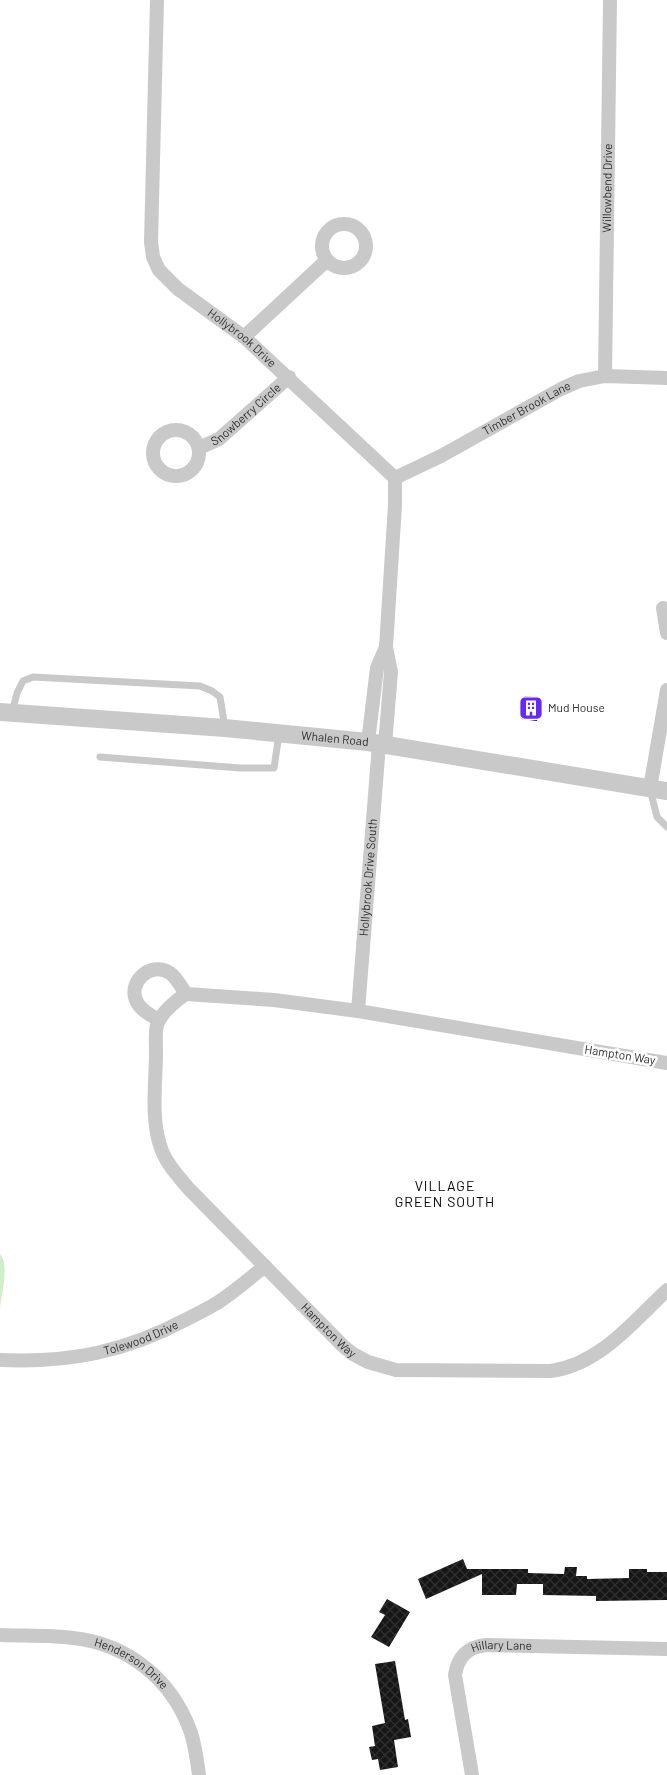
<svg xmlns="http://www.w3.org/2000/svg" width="667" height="1775" font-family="Barlow,sans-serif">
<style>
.water{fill:#d0eec7}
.building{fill:url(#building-cross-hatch)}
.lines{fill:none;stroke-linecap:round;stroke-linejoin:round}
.service{stroke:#c9c9c9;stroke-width:7}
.minor{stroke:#c9c9c9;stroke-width:14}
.tertiary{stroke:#c9c9c9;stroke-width:18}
.labels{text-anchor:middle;stroke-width:5;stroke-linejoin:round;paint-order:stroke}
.street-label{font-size:12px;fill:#2f2f2f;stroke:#fff}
.poi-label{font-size:12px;fill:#2f2f2f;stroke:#fff;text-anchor:start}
.neighbourhood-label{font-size:14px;letter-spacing:1px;fill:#000;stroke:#fff}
</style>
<defs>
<pattern id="building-cross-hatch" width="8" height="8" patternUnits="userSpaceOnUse" patternTransform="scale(1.25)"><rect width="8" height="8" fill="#161616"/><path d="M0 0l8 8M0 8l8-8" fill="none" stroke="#303030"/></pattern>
</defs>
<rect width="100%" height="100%" fill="#fff"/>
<!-- water -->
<path class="water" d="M0,1254C10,1266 1,1294 0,1309Z"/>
<!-- building -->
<g class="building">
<path d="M525,696L541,698L537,721L521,719Z"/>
<path d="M463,1559L467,1569H528V1573L564,1574L565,1567H577L576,1576H587V1579L629,1578V1569H647V1572H667V1600L596,1601V1596L543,1595V1584H517L516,1595H482V1574L426,1599L418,1579Z"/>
<path d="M387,1599L410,1612L389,1647L371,1637L385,1615L379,1612Z"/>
<path d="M395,1661L405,1720L408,1719L411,1737L394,1740L398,1767L380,1770L378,1759L372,1760L369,1747L375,1746L372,1726L385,1723L375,1664Z"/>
</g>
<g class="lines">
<!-- service -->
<g class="service">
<path d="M12,713L17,693L23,681L33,677L200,686L212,691L220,697L225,728"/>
<path d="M100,757L240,768H274L279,734"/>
<path d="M650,789L657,817L667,827"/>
</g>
<!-- minor -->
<g class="minor">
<path id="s1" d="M157,0L151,242L153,257L159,270L178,289L244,337L395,478V505L386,647L391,672L385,745"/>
<circle cx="344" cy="246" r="22"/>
<path d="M244,337L327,260"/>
<path id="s2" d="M605,376L610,0"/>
<circle cx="176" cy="453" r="23"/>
<path id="s3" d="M199,448L219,439L289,377"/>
<path id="s4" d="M395,478L441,456L561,389L579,381L605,376L667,378"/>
<path d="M663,608L667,633"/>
<path d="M368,742L377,668L386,647"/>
<path d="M650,788L667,690"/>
<path id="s5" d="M358,1011L379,744"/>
<path d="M159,1020C152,1016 143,1012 138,1004C125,984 150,960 170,973C177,978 181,987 186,994"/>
<path id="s6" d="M667,1063L358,1011L274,1000L186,994C176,1000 161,1013 157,1025C155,1032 156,1043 156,1052C156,1084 150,1121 162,1151C168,1166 179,1177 189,1189L343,1346L353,1354L368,1362L396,1370L551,1371C600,1364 633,1322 667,1290"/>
<path id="s7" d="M0,1360C70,1363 125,1352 187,1319C197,1314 207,1309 217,1303C234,1292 249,1279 265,1266"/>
<path id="s8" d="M0,1635C24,1636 49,1635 73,1638C128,1644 171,1679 190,1730C195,1744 197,1760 199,1775"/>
<path id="s9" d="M472,1775L455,1675C458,1656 468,1647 486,1645L667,1649"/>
</g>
<!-- tertiary -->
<path class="tertiary" id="s10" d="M0,712L225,728L368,742L667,791"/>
</g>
<!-- icons -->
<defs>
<g id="building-square" transform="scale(1.25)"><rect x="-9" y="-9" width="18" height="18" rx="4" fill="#6829ee" stroke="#fff"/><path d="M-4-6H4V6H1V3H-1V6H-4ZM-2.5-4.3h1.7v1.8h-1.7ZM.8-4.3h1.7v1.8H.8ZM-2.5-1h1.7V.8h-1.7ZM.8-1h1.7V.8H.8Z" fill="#fff"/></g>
</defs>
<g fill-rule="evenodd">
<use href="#building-square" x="531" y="708"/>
</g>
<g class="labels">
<!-- street labels -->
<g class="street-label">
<text dy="4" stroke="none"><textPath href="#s2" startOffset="188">Willowbend Drive</textPath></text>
<text dy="4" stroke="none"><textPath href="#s1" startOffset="379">Hollybrook Drive</textPath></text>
<text dy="4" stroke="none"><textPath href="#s4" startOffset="149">Timber Brook Lane</textPath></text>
<text dy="4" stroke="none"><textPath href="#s3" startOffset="58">Snowberry Circle</textPath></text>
<text dy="4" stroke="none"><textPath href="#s10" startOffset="336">Whalen Road</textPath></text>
<text dy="4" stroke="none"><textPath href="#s5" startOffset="134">Hollybrook Drive South</textPath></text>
<text transform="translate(620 1055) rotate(9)" y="4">Hampton Way</text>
<text dy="4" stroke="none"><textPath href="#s6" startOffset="902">Hampton Way</textPath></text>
<text dy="4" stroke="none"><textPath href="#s7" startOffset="144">Tolewood Drive</textPath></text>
<text dy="4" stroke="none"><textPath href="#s9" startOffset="164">Hillary Lane</textPath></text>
<text dy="4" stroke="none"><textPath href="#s8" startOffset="138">Henderson Drive</textPath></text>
</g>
<!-- poi labels -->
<g class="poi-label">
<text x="548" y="712">Mud House</text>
</g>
<!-- neighbourhood labels -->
<g class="neighbourhood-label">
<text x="445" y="1191">VILLAGE<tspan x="445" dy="16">GREEN SOUTH</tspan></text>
</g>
</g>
</svg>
